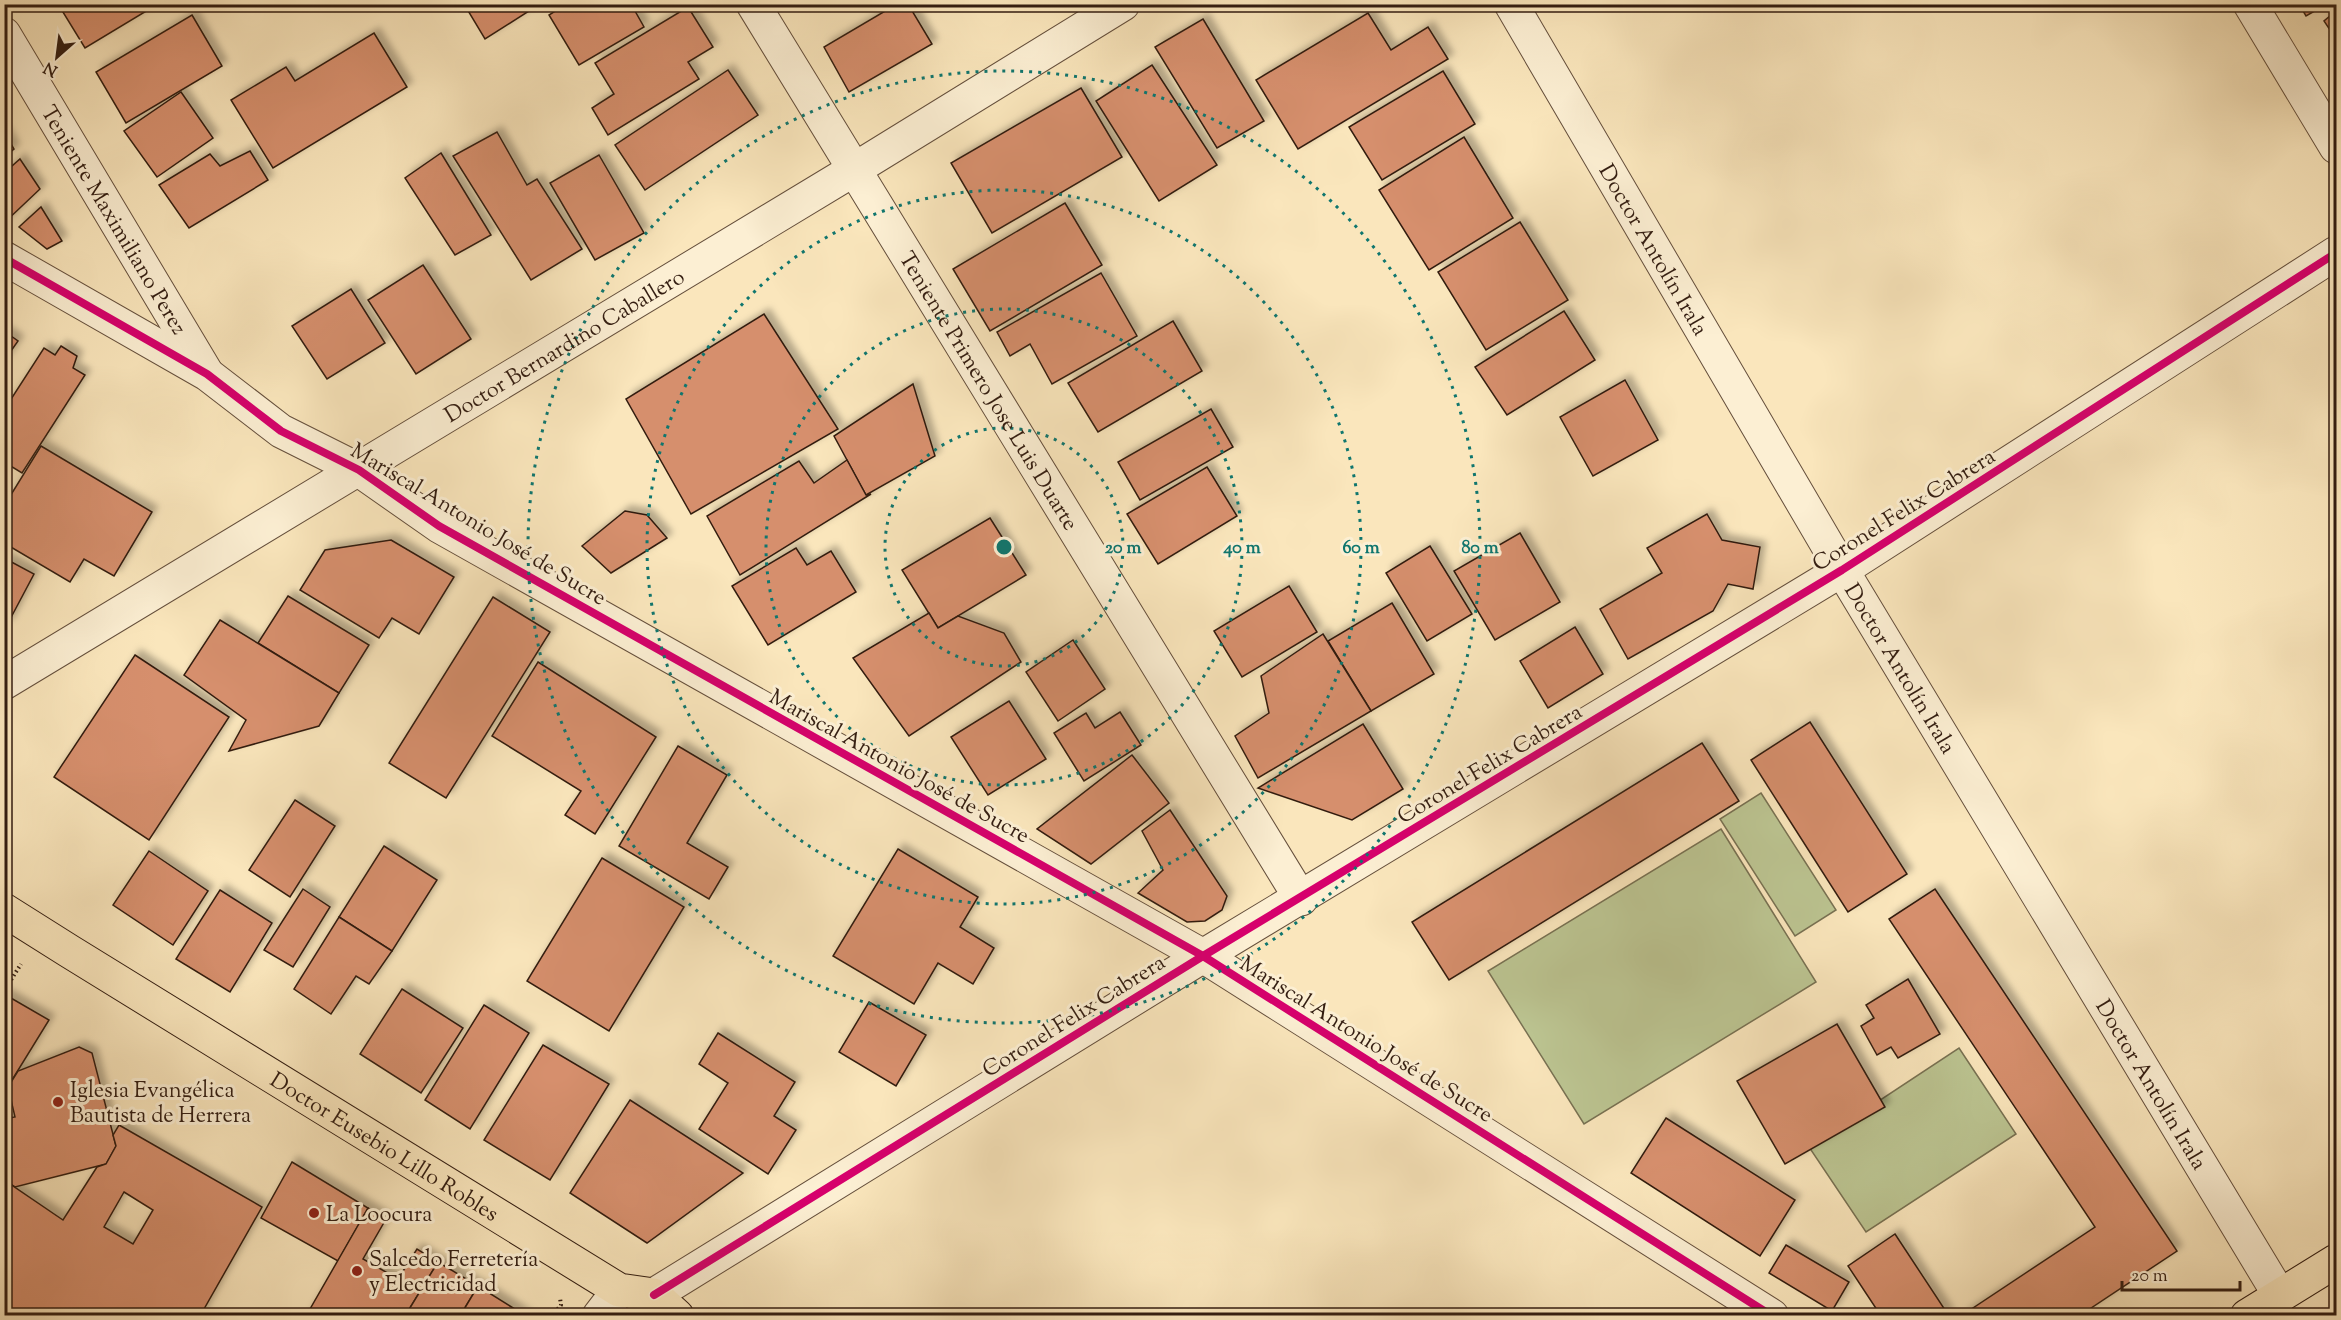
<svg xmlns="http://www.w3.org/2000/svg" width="2341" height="1320" font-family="'Sorts Mill Goudy',serif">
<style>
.green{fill:#bcc592;stroke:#787152;stroke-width:1.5}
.building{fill:#d68f6d;stroke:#331d11;stroke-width:1.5;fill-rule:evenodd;filter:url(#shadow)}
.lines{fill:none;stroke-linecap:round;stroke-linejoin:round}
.minor-casing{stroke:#654f3c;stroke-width:35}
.major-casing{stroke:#331d11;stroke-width:35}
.path{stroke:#331d11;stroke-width:4;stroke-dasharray:1.5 3;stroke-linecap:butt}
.minor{stroke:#fcefd3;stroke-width:33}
.major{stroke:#fae6bc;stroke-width:33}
.cycleway-casing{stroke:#fcefd3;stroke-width:11}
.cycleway{stroke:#d6006c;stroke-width:8}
.ring{fill:none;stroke:#0f766e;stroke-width:3;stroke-dasharray:3 6}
.poi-dot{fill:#8f2418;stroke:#fcefd3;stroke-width:2}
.labels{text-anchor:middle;stroke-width:6;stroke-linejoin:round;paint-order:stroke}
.street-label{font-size:22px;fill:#331d11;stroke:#fcefd3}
.poi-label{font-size:22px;fill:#331d11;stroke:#fcefd3;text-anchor:start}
.centre{fill:#0f766e;stroke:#fcefd3;stroke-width:3}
.ring-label{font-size:18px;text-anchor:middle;font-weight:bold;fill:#0f766e;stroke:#fcefd3;stroke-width:6;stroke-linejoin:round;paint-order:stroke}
</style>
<defs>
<filter id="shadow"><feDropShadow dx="5.5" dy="-5.5" stdDeviation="3" flood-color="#0004"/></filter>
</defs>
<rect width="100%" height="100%" fill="#fae6bc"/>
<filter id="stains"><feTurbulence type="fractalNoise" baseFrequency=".00333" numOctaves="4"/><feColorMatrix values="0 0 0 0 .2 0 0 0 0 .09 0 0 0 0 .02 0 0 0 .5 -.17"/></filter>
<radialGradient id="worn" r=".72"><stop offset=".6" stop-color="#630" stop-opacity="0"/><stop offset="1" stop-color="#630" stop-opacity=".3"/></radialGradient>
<!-- green -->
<g class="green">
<path d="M1761,793L1836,910L1795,936L1720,819Z"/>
<path d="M1721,829L1816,982L1584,1124L1488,971Z"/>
<path d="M1959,1048L2016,1134L1866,1232L1809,1147Z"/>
</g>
<!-- building -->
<g class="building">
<path d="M58,4H158L85,48Z"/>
<path d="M464,4H540L485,39Z"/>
<path d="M566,4H631L644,27L579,65L549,15Z"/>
<path d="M897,4H908L932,44L849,92L824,47Z"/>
<path d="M2299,4H2327L2306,16Z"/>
<path d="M688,7L713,47L688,62L699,79L608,135L592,108L614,94L595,63Z"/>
<path d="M2336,11V39L2324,21Z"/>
<path d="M1368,13L1391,50L1428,27L1448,59L1298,149L1256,80Z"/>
<path d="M192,15L222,66L126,123L96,72Z"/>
<path d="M1203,19L1264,121L1217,148L1155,47Z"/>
<path d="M374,33L407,87L273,168L231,100L286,67L295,81Z"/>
<path d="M1152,65L1217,165L1159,201L1096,101Z"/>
<path d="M728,70L758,115L645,190L615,145Z"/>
<path d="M1443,71L1475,124L1382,180L1349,127Z"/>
<path d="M1081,88L1122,157L992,233L951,163Z"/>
<path d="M181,92L213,138L157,177L124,131Z"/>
<path d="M4,132L14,149L4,157Z"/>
<path d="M497,132L527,185L537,179L582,249L531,280L453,156Z"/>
<path d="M1464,137L1513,218L1429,270L1379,190Z"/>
<path d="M250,151L268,180L189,228L159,185L210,154L220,166Z"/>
<path d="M441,153L491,235L455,255L405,178Z"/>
<path d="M599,155L644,233L595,260L550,183Z"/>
<path d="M20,159L40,189L4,223V173Z"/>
<path d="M1065,203L1102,265L990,331L953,269Z"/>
<path d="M41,207L62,241L47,249L19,227Z"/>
<path d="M1520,222L1568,300L1486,350L1438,272Z"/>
<path d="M423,265L471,339L416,374L368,300Z"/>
<path d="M1101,273L1137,336L1052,384L1030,344L1010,356L997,332Z"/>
<path d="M351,289L385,343L327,379L292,326Z"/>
<path d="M1564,311L1595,360L1507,415L1475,367Z"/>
<path d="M764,314L838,429L691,514L626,399Z"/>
<path d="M1173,321L1202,371L1098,432L1068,383Z"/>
<path d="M4,331L18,341L4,361Z"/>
<path d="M61,346L77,356L73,368L85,375L22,473L4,462V410L44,348L55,355Z"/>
<path d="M1625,380L1658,440L1593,476L1560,417Z"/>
<path d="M913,384L935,456L866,495L834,436Z"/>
<path d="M1211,409L1233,447L1140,500L1118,462Z"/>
<path d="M41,446L152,512L114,576L84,559L70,582L4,543V506Z"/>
<path d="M847,460L866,495L871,494L740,575L707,516L799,461L814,483Z"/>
<path d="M1207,467L1237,516L1158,564L1127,514Z"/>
<path d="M625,511L647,515L667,538L611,573L582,546Z"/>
<path d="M1707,514L1722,540L1760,547L1753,589L1728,584L1713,611L1628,659L1600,609L1662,573L1647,548Z"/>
<path d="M990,518L1026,575L938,628L902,570Z"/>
<path d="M1520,533L1560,602L1495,640L1454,571Z"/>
<path d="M391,540L454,577L419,634L392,618L379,638L300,590L325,550Z"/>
<path d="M1430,546L1472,614L1427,641L1386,573Z"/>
<path d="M796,548L807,565L831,551L856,592L768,645L732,586Z"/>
<path d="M4,558L34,574L7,625L4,623Z"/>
<path d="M1289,586L1317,632L1242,677L1214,631Z"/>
<path d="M288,596L369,645L339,693L258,643Z"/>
<path d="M493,597L550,632L446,798L389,763Z"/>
<path d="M1392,603L1434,674L1371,711L1328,641Z"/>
<path d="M929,613L938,628L958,616L1004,633L1021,662L909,736L853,658Z"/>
<path d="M220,620L339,693L319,726L229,751L246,720L184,675Z"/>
<path d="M1575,627L1603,674L1548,708L1520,661Z"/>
<path d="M1323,634L1371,711L1258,778L1235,736L1269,713L1261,676Z"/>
<path d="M1073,640L1105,689L1058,721L1026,672Z"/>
<path d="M135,655L229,717L149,840L54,777Z"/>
<path d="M538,662L656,737L595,834L565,815L581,791L492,736Z"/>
<path d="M1009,701L1046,759L988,795L951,737Z"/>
<path d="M1120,712L1141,745L1084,781L1054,733L1086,713L1095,728Z"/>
<path d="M1810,722L1907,874L1848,912L1751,760Z"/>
<path d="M1363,724L1403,789L1352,820L1258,788Z"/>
<path d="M1702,743L1739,801L1449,980L1412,922Z"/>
<path d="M678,746L727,775L687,843L728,867L709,899L619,846Z"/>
<path d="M1132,755L1169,803L1091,864L1037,829Z"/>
<path d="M295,800L335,826L290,897L249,870Z"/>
<path d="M1170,810L1227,896L1222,910L1205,921L1187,922L1138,893L1163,870L1142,831Z"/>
<path d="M384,846L437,880L392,951L339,917Z"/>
<path d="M898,849L978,897L960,927L994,948L973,984L938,963L914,1004L833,956Z"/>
<path d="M149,851L208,891L173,945L113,905Z"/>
<path d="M602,858L684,907L609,1031L527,981Z"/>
<path d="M303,889L330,907L293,967L264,950Z"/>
<path d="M1935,889L2177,1251L2079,1316H1961L2095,1227L1889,919Z"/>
<path d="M220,890L272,923L230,992L176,959Z"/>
<path d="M339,917L392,951L369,984L356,976L331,1014L294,989Z"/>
<path d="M1908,979L1940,1034L1898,1058L1891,1047L1877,1055L1861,1026L1874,1018L1866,1005Z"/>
<path d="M402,989L463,1028L421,1093L360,1054Z"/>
<path d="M4,994L49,1020L4,1093Z"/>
<path d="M869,1002L926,1035L896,1086L839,1052Z"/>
<path d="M484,1005L529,1033L470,1129L425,1100Z"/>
<path d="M1837,1024L1885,1107L1785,1164L1737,1081Z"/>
<path d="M718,1033L795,1082L774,1116L796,1130L768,1174L699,1129L728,1083L699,1064Z"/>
<path d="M543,1045L609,1084L550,1180L484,1140Z"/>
<path d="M79,1047L92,1053L116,1146L106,1164L15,1187L4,1180V1119L15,1117L8,1087L18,1071Z"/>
<path d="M630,1100L743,1173L647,1243L570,1193Z"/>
<path d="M1666,1118L1795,1200L1760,1256L1631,1173Z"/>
<path d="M119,1125L262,1207L200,1316H4V1180L63,1220L97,1167L106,1164L116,1146L113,1135ZM124,1192L153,1210L133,1244L104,1227Z"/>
<path d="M292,1162L368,1208L338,1261L261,1218Z"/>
<path d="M368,1208L386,1219L363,1259L398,1279L417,1249L438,1262L405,1316H306Z"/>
<path d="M1895,1234L1949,1316H1881L1848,1266Z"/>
<path d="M1786,1245L1849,1282L1832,1311L1769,1273Z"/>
<path d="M438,1262L478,1286L460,1316H405Z"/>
<path d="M478,1286L526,1316H460Z"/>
</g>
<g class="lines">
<!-- minor casing -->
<g class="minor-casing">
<g id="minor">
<path id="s1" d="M753,4L1301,899"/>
<path id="s2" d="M1511,4L1842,570L2280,1296"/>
<path d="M2250,4L2336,147"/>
<path id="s3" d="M4,34L206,372"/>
<path d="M4,258L207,374L281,431L359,470L439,526L1203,956L1772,1316"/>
<path id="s4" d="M4,683L855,169L1123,4"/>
<path d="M654,1295L1203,956L1842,570L2336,253"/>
<path d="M599,1316L619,1290"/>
</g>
</g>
<!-- major casing -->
<g class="major-casing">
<g id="major">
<path id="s5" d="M4,910L69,951L619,1290L654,1295L677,1316"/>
<path d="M2247,1316L2336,1261"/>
</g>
</g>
<!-- path -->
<g class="path">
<path d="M4,991L21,964"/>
<path d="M552,1316L561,1305L560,1298"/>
</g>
<!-- minor -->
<use href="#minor" class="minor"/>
<!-- major -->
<use href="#major" class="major"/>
<!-- cycleway casing -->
<g class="cycleway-casing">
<g id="cycleway">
<path d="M4,258L207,374L281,431L359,470L439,526L1203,956L1772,1316"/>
<path d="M654,1295L1203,956L1842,570L2336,253"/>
</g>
</g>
<!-- cycleway -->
<use href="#cycleway" class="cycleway"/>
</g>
<!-- distance rings -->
<g class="ring">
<circle cx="1004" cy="547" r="119"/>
<circle cx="1004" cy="547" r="238"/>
<circle cx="1004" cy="547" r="357"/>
<circle cx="1004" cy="547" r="476"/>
</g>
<!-- markers -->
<g class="poi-dot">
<circle cx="58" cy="1102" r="6"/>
<circle cx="314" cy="1213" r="6"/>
<circle cx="357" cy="1271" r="6"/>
</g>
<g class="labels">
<!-- street labels -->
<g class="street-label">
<text dy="8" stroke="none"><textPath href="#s3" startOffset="216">Teniente Maximiliano Perez</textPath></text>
<text dy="8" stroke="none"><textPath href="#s2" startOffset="284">Doctor Antolín Irala</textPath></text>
<text dy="8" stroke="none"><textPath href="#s4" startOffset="654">Doctor Bernardino Caballero</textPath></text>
<text dy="8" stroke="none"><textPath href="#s1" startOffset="453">Teniente Primero Jose Luis Duarte</textPath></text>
<text transform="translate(1903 509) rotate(-32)" y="8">Coronel Felix Cabrera</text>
<text transform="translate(479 523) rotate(31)" y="8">Mariscal Antonio José de Sucre</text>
<text dy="8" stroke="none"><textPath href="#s2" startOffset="770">Doctor Antolín Irala</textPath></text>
<text transform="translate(1489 763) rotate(-31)" y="8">Coronel Felix Cabrera</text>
<text transform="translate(900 765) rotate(29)" y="8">Mariscal Antonio José de Sucre</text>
<text transform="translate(1073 1015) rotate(-32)" y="8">Coronel Felix Cabrera</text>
<text transform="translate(1367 1038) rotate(32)" y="8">Mariscal Antonio José de Sucre</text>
<text dy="8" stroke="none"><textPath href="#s2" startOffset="1256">Doctor Antolín Irala</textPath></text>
<text dy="8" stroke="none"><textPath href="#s5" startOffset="448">Doctor Eusebio Lillo Robles</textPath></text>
</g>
<!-- poi labels -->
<g class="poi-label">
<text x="70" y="1097">Iglesia Evangélica<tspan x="70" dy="25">Bautista de Herrera</tspan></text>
<text x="326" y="1221">La Loocura</text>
<text x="369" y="1266">Salcedo Ferretería<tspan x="369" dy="25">y Electricidad</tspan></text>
</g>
</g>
<circle cx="1004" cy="547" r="9" class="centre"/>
<g class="ring-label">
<text x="1123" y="553">20 m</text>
<text x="1242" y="553">40 m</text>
<text x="1361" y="553">60 m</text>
<text x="1480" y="553">80 m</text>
</g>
<!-- margin -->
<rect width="2341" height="1320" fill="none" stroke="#fae6bc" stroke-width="24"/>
<rect x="6" y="6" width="2329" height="1308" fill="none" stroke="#331d11" stroke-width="3"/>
<rect x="12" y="12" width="2317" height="1296" fill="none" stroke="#331d11" stroke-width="1.5"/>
<!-- north arrow -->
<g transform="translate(57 57) rotate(208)" stroke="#fcefd3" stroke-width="4.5" paint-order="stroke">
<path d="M0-4.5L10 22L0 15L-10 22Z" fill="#331d11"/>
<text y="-9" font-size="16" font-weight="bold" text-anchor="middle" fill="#331d11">N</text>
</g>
<!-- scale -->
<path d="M2122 1281v9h118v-9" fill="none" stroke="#331d11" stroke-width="3"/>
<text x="2131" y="1281" font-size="18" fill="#331d11" stroke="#fcefd3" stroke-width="4.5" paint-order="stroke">20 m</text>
<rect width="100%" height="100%" filter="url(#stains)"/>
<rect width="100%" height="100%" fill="url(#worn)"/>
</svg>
